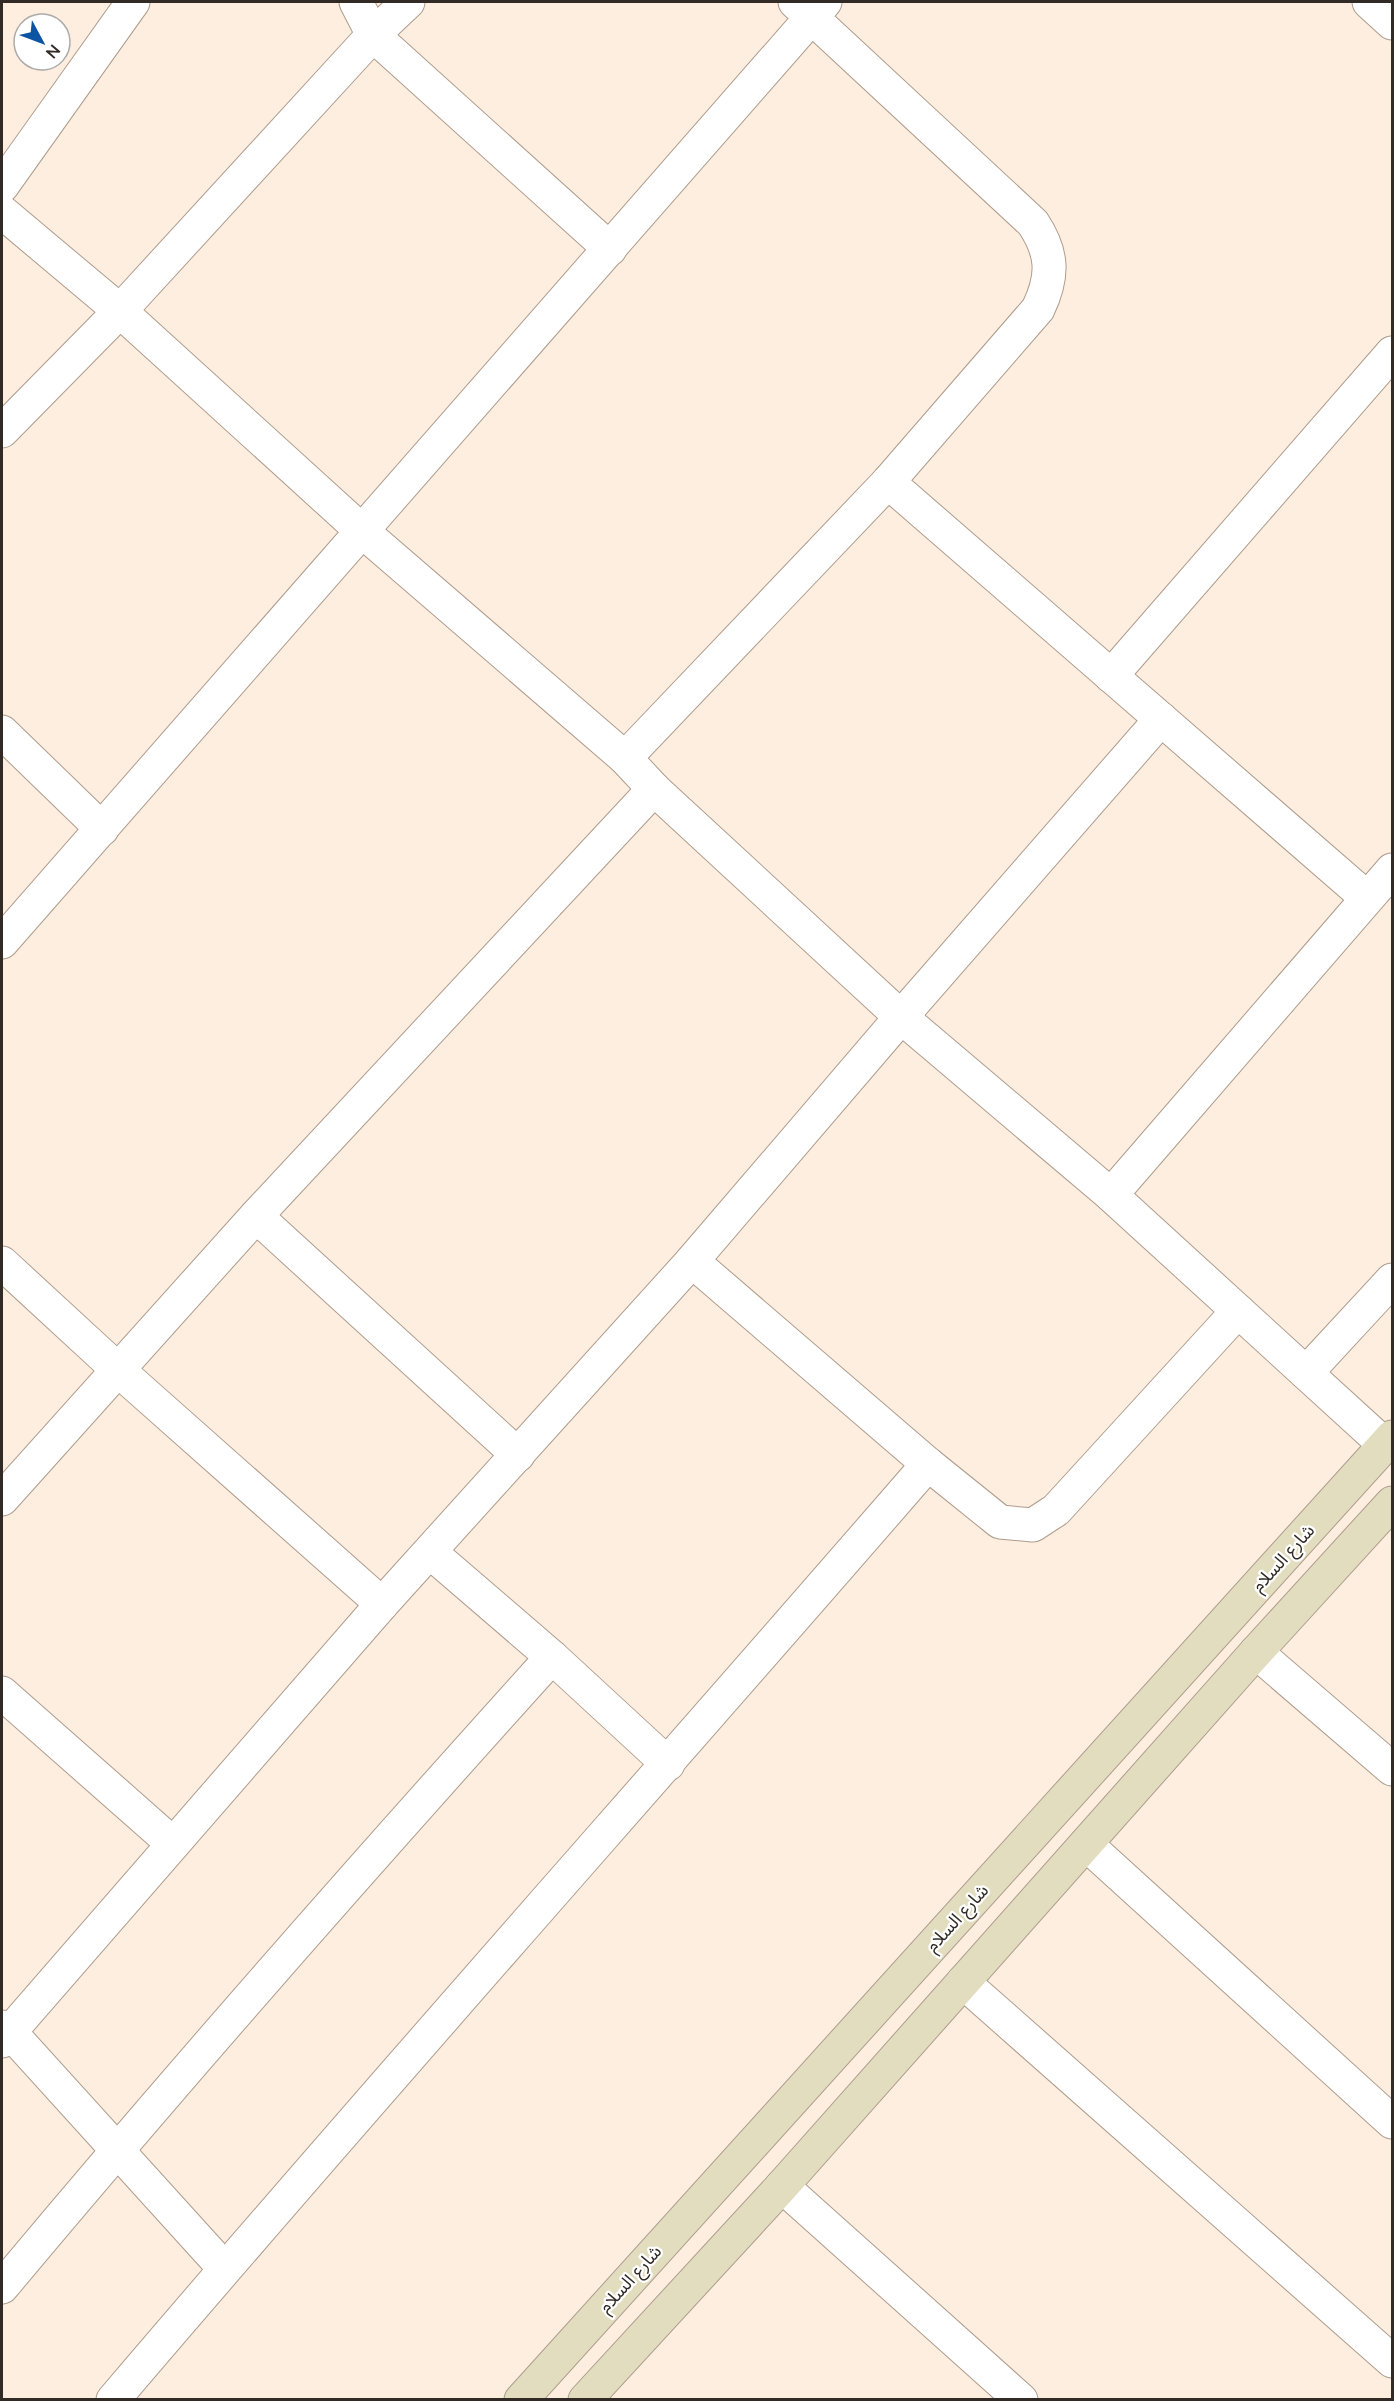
<svg xmlns="http://www.w3.org/2000/svg" width="1394" height="2401" font-family="Mulish,'Noto Sans Arabic',sans-serif">
<style>
.lines{fill:none;stroke-linecap:round;stroke-linejoin:round}
.street-casing{stroke:#ae9c8c;stroke-width:35}
.secondary-casing{stroke:#ae9c8c;stroke-width:35}
.street{stroke:#fff;stroke-width:33}
.secondary{stroke:#e3ddc0;stroke-width:33}
.labels{text-anchor:middle;stroke-width:4.5;stroke-linejoin:round;paint-order:stroke}
.street-label{font-size:18px;fill:#322b25;stroke:#fff}
</style>
<rect width="100%" height="100%" fill="#feeee0"/>
<g class="lines">
<!-- street casing -->
<g class="street-casing">
<g id="street">
<path d="M356,2L373,35L610,249"/>
<path d="M1369,2L1392,23"/>
<path d="M2,186L133,2"/>
<path d="M2,212L120,311L362,531L625,758L654,789L901,1017L1111,1195L1385,1445"/>
<path d="M2,431L120,311L373,35L408,2"/>
<path d="M888,482L1367,898"/>
<path d="M1111,676L1392,353"/>
<path d="M2,732L102,829"/>
<path d="M625,758L888,482L1038,309C1054,276 1053,253 1033,223L795,2"/>
<path d="M2,942L825,2"/>
<path d="M1111,1195L1392,870"/>
<path d="M256,1216L518,1455"/>
<path d="M692,1261L928,1464L1000,1522L1033,1525L1056,1510L1238,1311"/>
<path d="M2,1263L117,1369L382,1604"/>
<path d="M1306,1373L1392,1280"/>
<path d="M2,1499L256,1216L654,789"/>
<path d="M430,1552L552,1657L668,1764"/>
<path d="M1256,1652L1392,1769"/>
<path d="M2,1693L172,1843"/>
<path d="M1086,1844L1392,2122"/>
<path d="M963,1982L1392,2361"/>
<path d="M2,2027L10,2032L224,2268"/>
<path d="M2,2041L382,1604L692,1261L901,1017L1161,719"/>
<path d="M782,2186L1021,2400"/>
<path d="M2,2287C181,2073 365,1864 552,1657"/>
<path d="M113,2400C381,2085 657,1777 928,1464"/>
</g>
</g>
<!-- secondary casing -->
<g class="secondary-casing">
<g id="secondary">
<path d="M521,2400L1392,1437"/>
<path d="M585,2400L782,2186L1256,1652L1392,1503"/>
</g>
</g>
<!-- street -->
<use href="#street" class="street"/>
<!-- secondary -->
<use href="#secondary" class="secondary"/>
</g>
<g class="labels">
<!-- street labels -->
<g class="street-label">
<text transform="translate(1283 1558) rotate(-48)" y="6">شارع السلام</text>
<text transform="translate(957 1918) rotate(-48)" y="6">شارع السلام</text>
<text transform="translate(630 2279) rotate(-48)" y="6">شارع السلام</text>
</g>
</g>
<!-- border -->
<rect width="1394" height="2401" fill="none" stroke="#322b25" stroke-width="6"/>
<!-- north arrow -->
<g transform="translate(42 42) rotate(131)"><circle r="28" fill="#ffffff" stroke="#adaaa8" stroke-width="1.5"/>
<path d="M0-4.5L10 22L0 15L-10 22Z" fill="#0c53a3"/>
<text y="-9" font-size="16" font-weight="bold" text-anchor="middle" fill="#322b25">N</text>
</g>
</svg>
